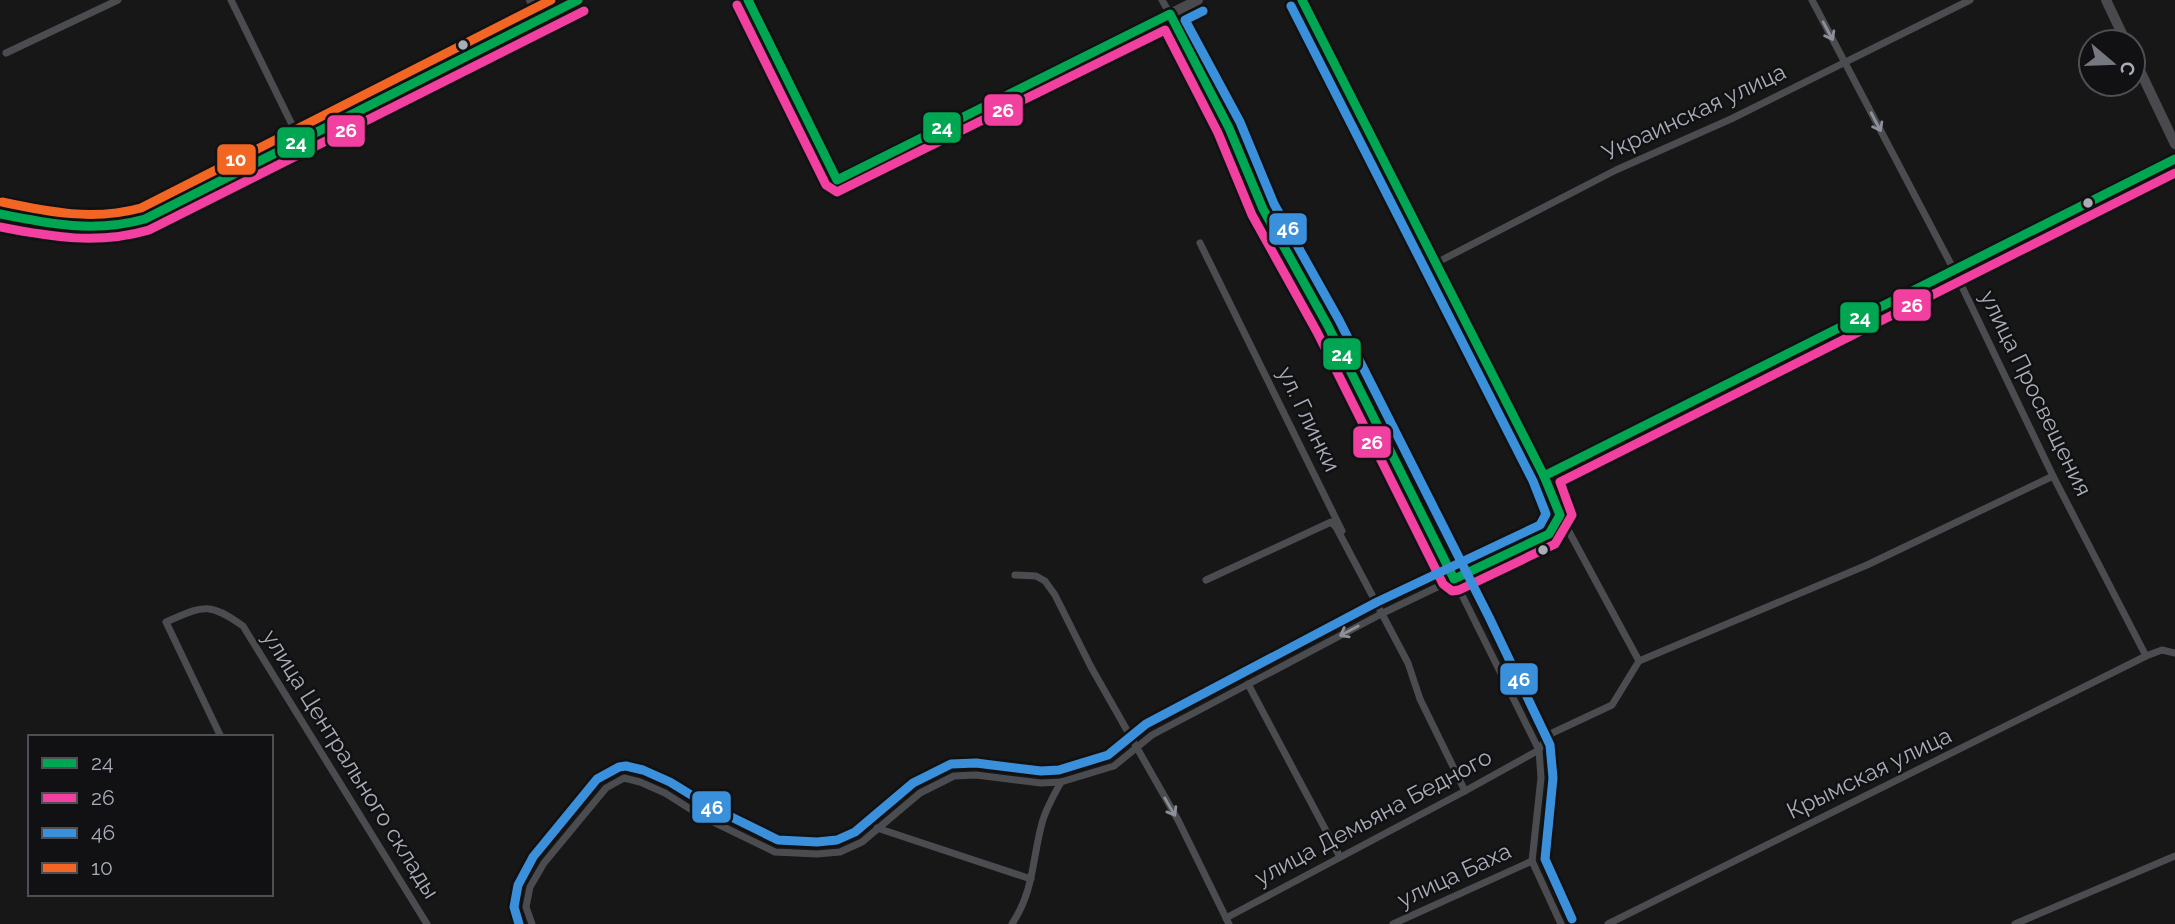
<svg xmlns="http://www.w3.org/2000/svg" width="2175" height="924" font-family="Raleway,sans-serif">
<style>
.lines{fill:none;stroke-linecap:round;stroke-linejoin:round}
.street{stroke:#4b4c50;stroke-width:7}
.secondary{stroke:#4a4a4e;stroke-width:10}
.bus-1-casing{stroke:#111113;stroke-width:14}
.bus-2-casing{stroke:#111113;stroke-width:14}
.bus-3-casing{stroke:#111113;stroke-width:14}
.bus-4-casing{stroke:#111113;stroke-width:14}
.bus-1{stroke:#00a651;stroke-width:9}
.bus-2{stroke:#f240a1;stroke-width:9}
.bus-3{stroke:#3a90db;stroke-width:9}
.bus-4{stroke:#f26522;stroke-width:9}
.oneway{stroke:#8c9099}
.bus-dot{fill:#a8adb8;stroke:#111113;stroke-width:2.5}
.labels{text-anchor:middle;stroke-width:5;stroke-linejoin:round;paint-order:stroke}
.street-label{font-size:23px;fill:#a8adb8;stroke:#111113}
.line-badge{stroke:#111113;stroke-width:2.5}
.badge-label{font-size:19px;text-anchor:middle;font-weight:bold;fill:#fff}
</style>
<rect width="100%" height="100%" fill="#171717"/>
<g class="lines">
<!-- street -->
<g class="street">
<path d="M231,0L300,141"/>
<path d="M1162,0L1170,14"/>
<path d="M1812,0L1954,270L2053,476L2146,656"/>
<path d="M6,53L118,0"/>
<path d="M1200,243L1342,531"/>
<path d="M1436,263L1616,170L1731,119L1970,0"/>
<path d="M1560,515L1639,661"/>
<path d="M1015,575L1036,576L1045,581L1055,595L1091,667L1178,820L1229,924"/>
<path d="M1206,580L1331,522L1336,527L1408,663L1420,699L1465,791"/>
<path d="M1248,684L1340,857"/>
<path d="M221,737L166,622C203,606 208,601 243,626L427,924"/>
<path d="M877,828L1031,879"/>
<path d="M1226,918L1465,791L1539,750L1548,735L1612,705L1639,661L1867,565L2053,476"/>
<path d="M532,924L526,907L530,887L544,863L606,788L624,778L640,782L665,793L703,817L775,852L817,854L840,852L862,842L920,793L954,776L976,775L1041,783L1061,782L1114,766L1152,735L1383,613L1454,579L1539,750L1541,778L1532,861L1561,924"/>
<path d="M1012,924C1034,891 1032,860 1042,823C1046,808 1054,795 1061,782"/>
<path d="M1393,924L1532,861"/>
<path d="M1608,924L2146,656L2162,650L2175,653"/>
<path d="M2015,924L2175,856"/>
</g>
<!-- secondary -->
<g class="secondary">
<path d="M531,0L542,19"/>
<path d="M748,0L837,180L1198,0"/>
<path d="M2106,0L2126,42"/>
<path d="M1170,14L1229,128L1263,209L1328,326L1454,579L1549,534L1560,515L1544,476L1302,0"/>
<path d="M2133,56L2175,144"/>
<path d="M0,214C50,224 96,236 145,219L578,0"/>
<path d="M1544,476L2175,159"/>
</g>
<!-- bus-1 casing -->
<g class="bus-1-casing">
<g id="bus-1">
<path d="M748,0L837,180L1170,14L1229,128L1263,209L1328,326L1454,579L1549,534L1560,515L1544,476L1302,0"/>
<path d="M0,214C49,224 95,233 145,219L578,0"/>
<path d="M1544,476L2175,159"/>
</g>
</g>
<!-- bus-2 casing -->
<g class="bus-2-casing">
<g id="bus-2">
<path d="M737,5L826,185L837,192L1165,30L1218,133L1252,215L1317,332L1443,584L1452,591L1459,590L1555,544L1572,515L1560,482L2175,173"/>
<path d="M0,227C51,237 98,245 149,230L584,11"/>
</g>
</g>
<!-- bus-3 casing -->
<g class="bus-3-casing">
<g id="bus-3">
<path d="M1203,11L1185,20L1240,122L1274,204L1339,320L1489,617L1550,745L1553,778L1545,859L1572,919"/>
<path d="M519,924L514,907L518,885L533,857L597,779L619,767L626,766L643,770L670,782L709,806L778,840L817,842L837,840L855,832L913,783L951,764L976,763L1041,771L1059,770L1108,755L1146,724L1377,602L1540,525L1546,514L1533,481L1291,6"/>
</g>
</g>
<!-- bus-4 casing -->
<g class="bus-4-casing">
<path id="bus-4" d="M2,202C49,212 93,221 141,208L551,0"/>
</g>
<!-- bus-1 -->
<use href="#bus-1" class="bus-1"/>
<!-- bus-2 -->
<use href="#bus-2" class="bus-2"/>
<!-- bus-3 -->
<use href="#bus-3" class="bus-3"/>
<!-- bus-4 -->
<use href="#bus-4" class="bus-4"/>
</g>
<!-- one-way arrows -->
<defs><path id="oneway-shaft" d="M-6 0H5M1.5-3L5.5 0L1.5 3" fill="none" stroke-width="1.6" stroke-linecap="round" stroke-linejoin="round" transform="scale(1.75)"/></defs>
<g class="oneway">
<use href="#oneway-shaft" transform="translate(1828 31) rotate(62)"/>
<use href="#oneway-shaft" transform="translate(1876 122) rotate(62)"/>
<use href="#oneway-shaft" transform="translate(1349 631) rotate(152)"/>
<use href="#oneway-shaft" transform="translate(1170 807) rotate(60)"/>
</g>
<!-- markers -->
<g class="bus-dot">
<circle cx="463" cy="45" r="6"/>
<circle cx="2088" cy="203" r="6"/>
<circle cx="1543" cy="550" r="6"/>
</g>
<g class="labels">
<!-- street labels -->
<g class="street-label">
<text transform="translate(1694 112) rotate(-25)" y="8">Украинская улица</text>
<text transform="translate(2036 393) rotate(64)" y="8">улица Просвещения</text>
<text transform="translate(1309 419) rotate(64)" y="8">ул. Глинки</text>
<text transform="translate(351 764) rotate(58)" y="8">улица Центрального склады</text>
<text transform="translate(1869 773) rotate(-26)" y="8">Крымская улица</text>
<text transform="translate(1373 817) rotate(-28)" y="8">улица Демьяна Бедного</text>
<text transform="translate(1454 875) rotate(-25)" y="8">улица Баха</text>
</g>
</g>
<g class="line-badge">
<rect x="983" y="93" width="41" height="34" rx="7" fill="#f240a1"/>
<rect x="922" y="111" width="40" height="33" rx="7" fill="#00a651"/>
<rect x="326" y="114" width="40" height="34" rx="7" fill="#f240a1"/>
<rect x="276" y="126" width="40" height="33" rx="7" fill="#00a651"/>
<rect x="216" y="143" width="41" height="33" rx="7" fill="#f26522"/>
<rect x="1268" y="212" width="40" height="34" rx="7" fill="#3a90db"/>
<rect x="1892" y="288" width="40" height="34" rx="7" fill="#f240a1"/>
<rect x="1839" y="301" width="41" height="33" rx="7" fill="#00a651"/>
<rect x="1322" y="337" width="40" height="34" rx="7" fill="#00a651"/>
<rect x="1352" y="425" width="40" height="34" rx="7" fill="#f240a1"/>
<rect x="1499" y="662" width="40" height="34" rx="7" fill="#3a90db"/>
<rect x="691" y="790" width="41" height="34" rx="7" fill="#3a90db"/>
</g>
<g class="badge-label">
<text x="1003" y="117">26</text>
<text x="942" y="134">24</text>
<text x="346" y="137">26</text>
<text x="296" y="149">24</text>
<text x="236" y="166">10</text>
<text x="1288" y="235">46</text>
<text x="1912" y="312">26</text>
<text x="1860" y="324">24</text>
<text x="1342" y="361">24</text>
<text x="1372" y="449">26</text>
<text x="1519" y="686">46</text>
<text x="712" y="814">46</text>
</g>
<!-- legend -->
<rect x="28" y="735" width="245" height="161" fill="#111113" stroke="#4d4f55" stroke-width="2"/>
<rect x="42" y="758" width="35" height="10" fill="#00a651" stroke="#4d4f55" stroke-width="2"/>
<text x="91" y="770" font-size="21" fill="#a8adb8">24</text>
<rect x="42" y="793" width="35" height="10" fill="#f240a1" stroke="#4d4f55" stroke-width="2"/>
<text x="91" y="805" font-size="21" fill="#a8adb8">26</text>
<rect x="42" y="828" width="35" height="10" fill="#3a90db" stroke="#4d4f55" stroke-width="2"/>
<text x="91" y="840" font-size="21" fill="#a8adb8">46</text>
<rect x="42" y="863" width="35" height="10" fill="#f26522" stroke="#4d4f55" stroke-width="2"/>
<text x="91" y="875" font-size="21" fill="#a8adb8">10</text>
<!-- north arrow -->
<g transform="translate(2112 63) rotate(109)"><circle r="33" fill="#111113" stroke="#4d4f55" stroke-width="2"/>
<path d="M0-5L12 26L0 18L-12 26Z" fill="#757880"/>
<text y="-10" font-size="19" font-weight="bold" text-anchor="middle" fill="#a8adb8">С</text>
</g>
</svg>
